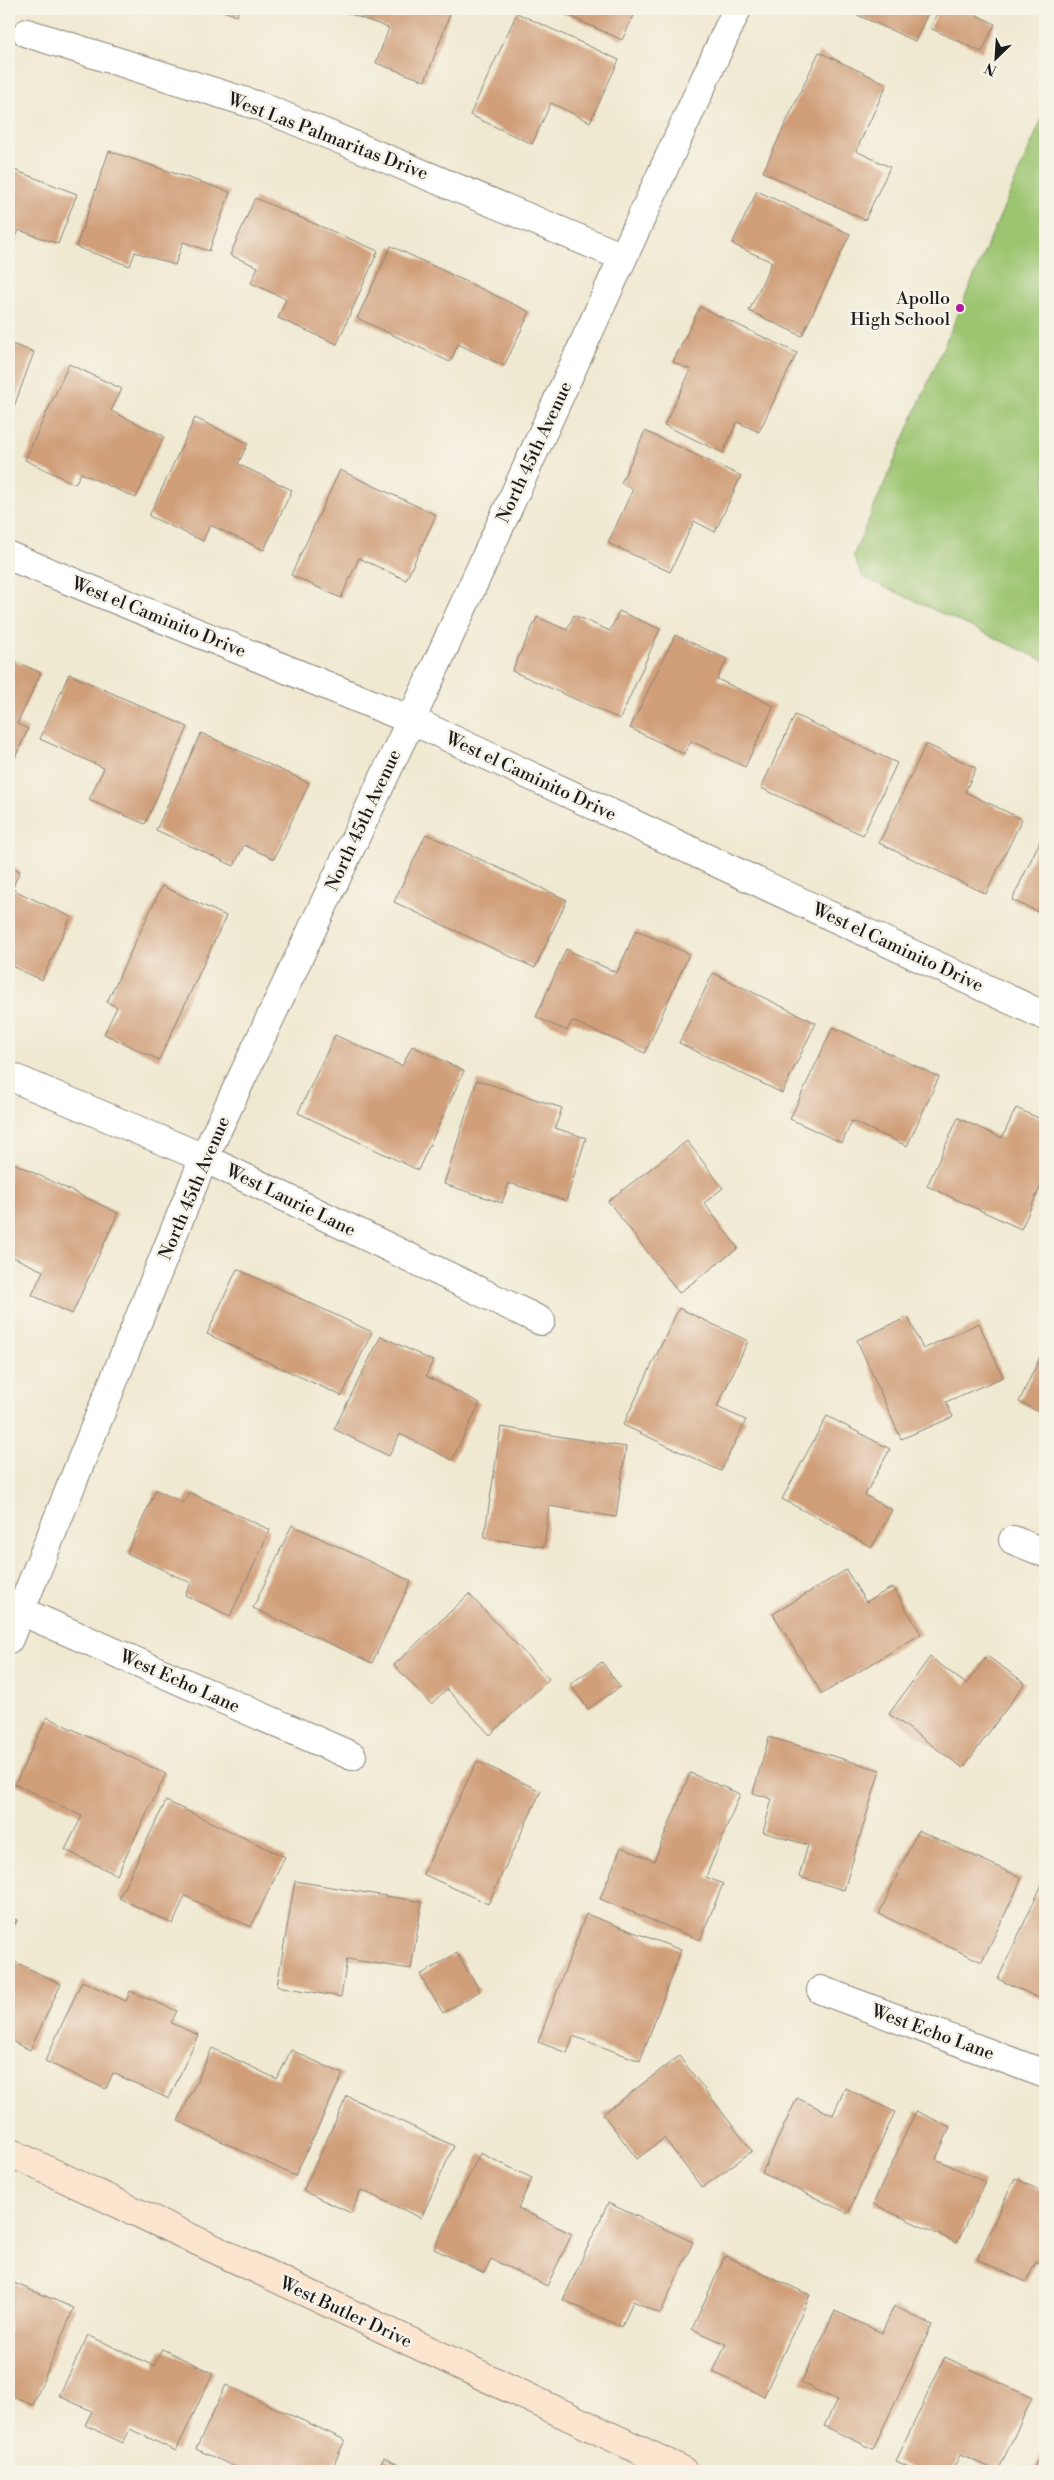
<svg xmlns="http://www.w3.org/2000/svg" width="1054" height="2480" font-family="'Libre Bodoni',serif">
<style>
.green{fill:#9cc571;stroke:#5c7046}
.building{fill:#d09f79}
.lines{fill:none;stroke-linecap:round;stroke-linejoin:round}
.street-casing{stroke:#868276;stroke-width:30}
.secondary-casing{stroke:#868276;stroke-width:30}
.street{stroke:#fff;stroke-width:28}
.secondary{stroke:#fce5cf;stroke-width:28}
.poi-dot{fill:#b5179e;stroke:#f7f3e8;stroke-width:2}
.labels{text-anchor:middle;stroke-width:5;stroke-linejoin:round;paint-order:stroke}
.street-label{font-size:18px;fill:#1c1c1c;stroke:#f7f3e8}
.poi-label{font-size:18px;fill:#1c1c1c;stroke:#f7f3e8;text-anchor:end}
</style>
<rect width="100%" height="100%" fill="#f7f3e8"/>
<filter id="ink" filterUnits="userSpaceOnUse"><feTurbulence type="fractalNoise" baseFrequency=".02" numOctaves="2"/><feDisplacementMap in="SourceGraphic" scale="10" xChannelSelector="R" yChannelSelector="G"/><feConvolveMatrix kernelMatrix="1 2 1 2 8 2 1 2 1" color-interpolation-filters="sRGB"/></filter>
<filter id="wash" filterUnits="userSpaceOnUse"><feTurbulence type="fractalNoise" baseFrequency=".0096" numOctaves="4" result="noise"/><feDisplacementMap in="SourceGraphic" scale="20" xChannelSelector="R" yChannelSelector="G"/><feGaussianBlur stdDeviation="1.12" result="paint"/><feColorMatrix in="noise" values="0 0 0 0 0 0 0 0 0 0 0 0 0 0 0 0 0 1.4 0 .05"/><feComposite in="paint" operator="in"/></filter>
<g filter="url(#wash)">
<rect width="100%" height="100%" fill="#f0e9d1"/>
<!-- green -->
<path class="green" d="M1045,112V661L863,577L853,556Z"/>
<g id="blocks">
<!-- building -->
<g class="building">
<path d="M217,9H239L237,16Z"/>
<path d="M336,9H452L425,81L376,63L389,28Z"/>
<path d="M554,9H637L622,40Z"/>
<path d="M844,9H930L915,41Z"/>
<path d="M939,9H964L995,24L982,52L930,28Z"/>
<path d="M517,13L619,60L590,122L551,103L532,144L470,115Z"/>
<path d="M819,52L887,84L856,151L890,167L865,220L763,172Z"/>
<path d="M109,151L230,192L209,251L183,242L175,265L135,252L130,266L76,247Z"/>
<path d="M9,168L77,194L58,244L19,230L12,248L9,246Z"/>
<path d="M757,191L850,234L802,336L749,311L772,262L732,244Z"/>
<path d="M255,198L378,251L337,344L278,318L286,299L251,283L258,267L230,255Z"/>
<path d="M391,246L530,312L504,366L458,344L450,362L357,318Z"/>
<path d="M700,307L797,353L759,432L737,422L723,453L664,425L691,370L673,362Z"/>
<path d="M9,343L34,352L9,420Z"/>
<path d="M69,364L122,389L111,411L164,436L136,498L81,473L75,484L25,460Z"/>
<path d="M195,418L248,443L238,464L292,490L264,550L210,525L203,541L149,516Z"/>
<path d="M645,431L741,476L715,532L694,521L670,572L608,543L633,489L621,483Z"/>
<path d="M340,470L436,515L406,580L359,558L341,598L291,575Z"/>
<path d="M619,611L660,629L620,719L512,671L537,617L567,630L574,615L610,631Z"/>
<path d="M675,635L727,659L717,679L774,706L745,767L691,741L684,754L630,728Z"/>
<path d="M9,658L41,673L17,724L28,729L9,771Z"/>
<path d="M69,674L188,727L145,824L89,800L104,768L40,739Z"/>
<path d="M795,715L897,763L863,835L761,788Z"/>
<path d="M201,733L309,783L274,859L244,845L234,866L156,830Z"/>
<path d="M926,744L976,768L965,792L1022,819L986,894L879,843Z"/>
<path d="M426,834L567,900L535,968L394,902Z"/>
<path d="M1041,839L1045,841V915L1012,900Z"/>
<path d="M9,866L20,871L12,889L71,917L42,980L9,965Z"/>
<path d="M162,886L226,916L159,1060L104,1034L117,1007L107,1002Z"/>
<path d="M636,930L689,954L645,1053L572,1021L567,1031L536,1017L566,949L617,973Z"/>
<path d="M713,973L816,1023L782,1093L679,1043Z"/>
<path d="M833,1027L939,1077L907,1146L852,1121L842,1143L790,1119Z"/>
<path d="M335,1035L402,1066L412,1046L464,1071L418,1170L298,1113Z"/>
<path d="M477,1080L562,1108L555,1128L586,1138L566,1201L509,1183L502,1203L444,1184Z"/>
<path d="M1016,1108L1045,1121V1177L1021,1229L927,1186L958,1118L1002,1138Z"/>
<path d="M687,1141L723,1188L704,1203L738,1248L679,1293L608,1201Z"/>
<path d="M9,1161L118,1213L72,1314L32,1295L43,1271L9,1255Z"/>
<path d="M237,1269L372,1332L342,1396L207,1334Z"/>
<path d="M679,1308L748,1341L717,1407L746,1420L721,1471L623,1425Z"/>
<path d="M908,1317L923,1349L979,1323L1003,1377L946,1402L953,1417L901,1439L857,1340Z"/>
<path d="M381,1336L433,1361L426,1376L480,1403L452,1460L400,1434L389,1456L334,1429Z"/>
<path d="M1045,1346V1415L1019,1402Z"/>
<path d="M827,1416L890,1449L865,1495L892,1510L872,1547L782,1499Z"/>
<path d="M9,1422L15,1425L9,1439Z"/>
<path d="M501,1427L626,1447L616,1517L549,1506L544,1547L484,1538Z"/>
<path d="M156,1490L184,1503L189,1492L270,1530L230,1616L185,1595L191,1583L127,1553Z"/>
<path d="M292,1525L411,1581L372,1663L253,1608Z"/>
<path d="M846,1570L866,1602L893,1587L921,1634L822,1694L773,1614Z"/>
<path d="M469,1594L549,1679L490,1735L447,1689L431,1704L394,1665Z"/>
<path d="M987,1656L1025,1683L963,1768L889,1714L930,1657L966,1684Z"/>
<path d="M602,1662L620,1687L588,1709L570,1684Z"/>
<path d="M47,1717L166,1774L117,1875L65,1850L82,1816L15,1784Z"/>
<path d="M769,1737L880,1770L844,1890L799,1877L808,1845L763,1832L772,1799L753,1793Z"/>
<path d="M477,1761L541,1791L488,1904L423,1874Z"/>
<path d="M690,1773L740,1794L706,1877L723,1884L700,1940L600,1899L621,1847L654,1861Z"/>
<path d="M166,1801L285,1857L251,1927L185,1896L173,1924L119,1898Z"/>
<path d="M918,1830L1022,1878L982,1962L879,1914Z"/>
<path d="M1045,1878V2001L998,1979Z"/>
<path d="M295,1881L422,1902L411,1969L347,1959L341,1997L277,1986Z"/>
<path d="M586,1914L681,1950L640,2061L573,2036L567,2053L538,2042Z"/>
<path d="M9,1917L17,1920L9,1937Z"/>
<path d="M457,1953L480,1991L443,2013L420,1975Z"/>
<path d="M9,1959L61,1984L30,2050L9,2040Z"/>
<path d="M82,1981L126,2001L130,1991L177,2011L171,2023L198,2035L169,2099L113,2073L106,2089L45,2061Z"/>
<path d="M212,2048L277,2079L291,2050L343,2074L295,2176L178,2121Z"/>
<path d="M679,2056L752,2151L702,2188L664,2138L637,2159L603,2114Z"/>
<path d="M845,2088L895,2112L848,2213L762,2173L797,2098L833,2115Z"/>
<path d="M347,2096L454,2146L421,2218L361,2190L351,2213L303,2191Z"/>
<path d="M916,2111L950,2127L936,2159L985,2182L957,2243L873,2204Z"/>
<path d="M480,2153L532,2178L518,2208L572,2234L547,2286L491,2259L484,2273L434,2249Z"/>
<path d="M1015,2178L1045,2193V2266L1036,2262L1026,2282L977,2259Z"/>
<path d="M608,2203L693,2242L660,2314L633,2301L622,2327L563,2300Z"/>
<path d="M725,2256L810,2295L764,2396L713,2372L726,2344L692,2329Z"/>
<path d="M9,2281L74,2308L33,2405L9,2395Z"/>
<path d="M894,2306L932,2325L873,2449L824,2426L837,2400L801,2383L835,2311L882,2333Z"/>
<path d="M88,2335L154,2366L162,2349L213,2373L176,2451L130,2429L123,2443L85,2425L92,2411L59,2396Z"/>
<path d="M945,2357L1032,2398L998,2471L960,2455L952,2471H918L896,2461Z"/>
<path d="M226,2385L345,2440L331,2471H244L196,2449Z"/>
<path d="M1045,2443V2471H1032Z"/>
<path d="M384,2458L412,2471H377Z"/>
</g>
</g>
</g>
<g filter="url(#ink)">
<use href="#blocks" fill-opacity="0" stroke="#868276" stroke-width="1"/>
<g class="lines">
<!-- street casing -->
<g class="street-casing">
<g id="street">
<path d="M27,33L262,107L623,257"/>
<path d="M9,556L411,720L1045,1016"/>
<path d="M9,1076L204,1158L541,1321"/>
<path d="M1013,1540L1045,1553"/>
<path d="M9,1606L352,1756"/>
<path d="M9,1639L204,1158L411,720L737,9"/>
<path d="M821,1990L1045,2074"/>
</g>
</g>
<!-- secondary casing -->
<g class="secondary-casing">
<path id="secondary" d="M9,2152L684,2471"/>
</g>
<!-- street -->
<use href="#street" class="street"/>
<!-- secondary -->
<use href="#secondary" class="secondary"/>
</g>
</g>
<!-- markers -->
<circle class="poi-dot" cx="960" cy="308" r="5"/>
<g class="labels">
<!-- street labels -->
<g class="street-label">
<text transform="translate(328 136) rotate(21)" y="6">West Las Palmaritas Drive</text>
<text transform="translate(534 452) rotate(-65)" y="6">North 45th Avenue</text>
<text transform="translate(159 617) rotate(22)" y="6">West el Caminito Drive</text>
<text transform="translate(531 776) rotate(25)" y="6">West el Caminito Drive</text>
<text transform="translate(363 820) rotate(-65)" y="6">North 45th Avenue</text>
<text transform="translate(898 947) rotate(25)" y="6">West el Caminito Drive</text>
<text transform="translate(194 1188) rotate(-67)" y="6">North 45th Avenue</text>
<text transform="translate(291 1200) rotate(26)" y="6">West Laurie Lane</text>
<text transform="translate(180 1681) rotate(24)" y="6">West Echo Lane</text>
<text transform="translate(933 2032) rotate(20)" y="6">West Echo Lane</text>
<text transform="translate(346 2312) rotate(25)" y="6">West Butler Drive</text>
</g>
<!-- poi labels -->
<g class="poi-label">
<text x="950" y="304">Apollo<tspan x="950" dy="21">High School</tspan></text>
</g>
</g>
<!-- margin -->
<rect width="1054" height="2480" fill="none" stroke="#f7f3e8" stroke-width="30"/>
<!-- north arrow -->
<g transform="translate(996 58) rotate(205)" stroke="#f7f3e8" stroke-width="4" paint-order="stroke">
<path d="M0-4L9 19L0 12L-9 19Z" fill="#1c1c1c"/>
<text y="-8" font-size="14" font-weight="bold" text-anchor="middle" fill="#1c1c1c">N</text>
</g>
</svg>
